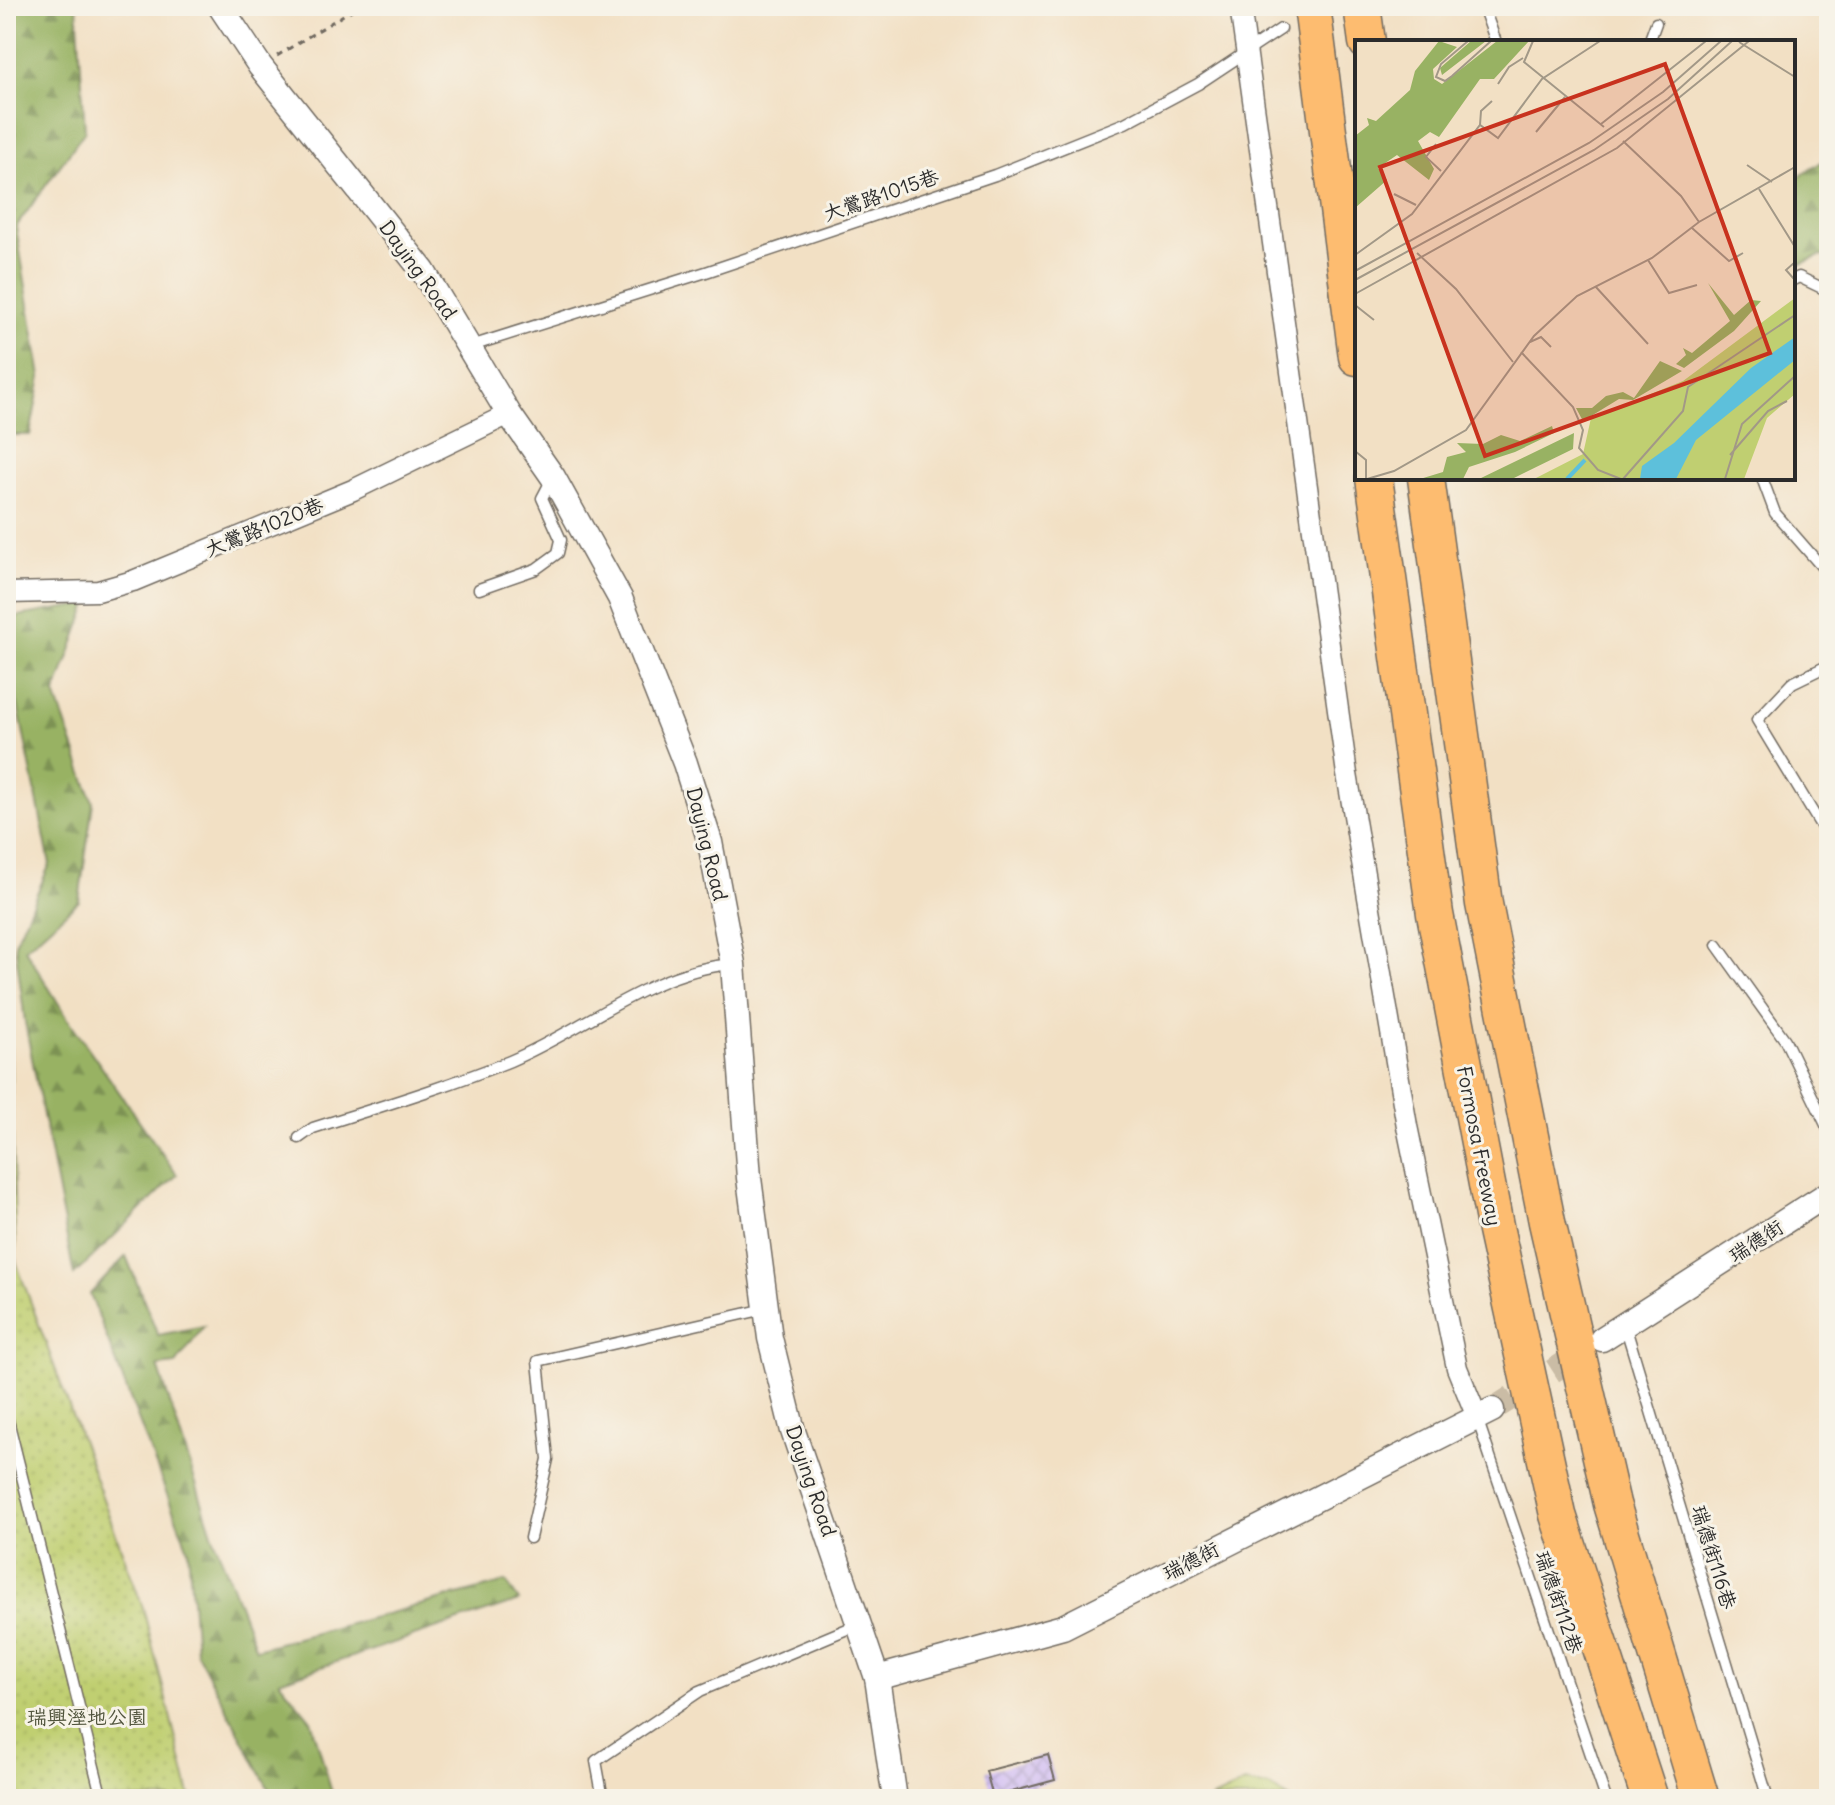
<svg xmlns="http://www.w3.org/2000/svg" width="1835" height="1805" font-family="Delius,'LXGW WenKai TC',sans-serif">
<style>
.grass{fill:url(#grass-dots);stroke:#767d4e;stroke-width:2}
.forest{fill:url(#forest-firs);stroke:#626e47;stroke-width:2}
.pitch{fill:#c0cf71;stroke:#767d4e;stroke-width:2}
.building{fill:url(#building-cross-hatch)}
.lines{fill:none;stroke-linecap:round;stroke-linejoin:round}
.tertiary-tunnel{stroke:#cabca5;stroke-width:24;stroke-dasharray:24 12;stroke-linecap:butt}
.service-casing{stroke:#716a61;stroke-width:13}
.minor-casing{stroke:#716a61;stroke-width:23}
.tertiary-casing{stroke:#716a61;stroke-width:27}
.motorway-casing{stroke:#716a61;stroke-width:39}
.path{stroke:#716a61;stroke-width:3;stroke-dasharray:6 6;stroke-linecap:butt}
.service{stroke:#fff;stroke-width:10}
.minor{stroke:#fff;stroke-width:20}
.tertiary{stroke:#fff;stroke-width:24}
.motorway{stroke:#fdbc70;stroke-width:36}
.labels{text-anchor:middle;stroke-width:6;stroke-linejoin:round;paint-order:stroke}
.street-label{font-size:20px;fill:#2b2b2b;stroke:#f7f3e8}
.park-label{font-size:20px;fill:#50543c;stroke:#f7f3e8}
.inset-river{fill:none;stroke:#5dc0db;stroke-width:4}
.inset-road{fill:none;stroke:#a29887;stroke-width:2}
.view{fill:#c8321e;fill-opacity:0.15;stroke:#c8321e;stroke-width:4}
.inset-edge{fill:none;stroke:#2b2b2b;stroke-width:4}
</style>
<defs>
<pattern id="grass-dots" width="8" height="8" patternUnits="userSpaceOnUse" patternTransform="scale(2)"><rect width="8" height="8" fill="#c0cf71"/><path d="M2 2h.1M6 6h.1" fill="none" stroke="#a5b262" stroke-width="1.8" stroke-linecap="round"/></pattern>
<pattern id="forest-firs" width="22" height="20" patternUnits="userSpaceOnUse" patternTransform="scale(2)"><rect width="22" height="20" fill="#98b263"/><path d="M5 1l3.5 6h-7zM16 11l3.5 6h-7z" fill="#7c9152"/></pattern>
<pattern id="building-cross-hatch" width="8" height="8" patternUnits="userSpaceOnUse" patternTransform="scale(2)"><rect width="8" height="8" fill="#cab3f7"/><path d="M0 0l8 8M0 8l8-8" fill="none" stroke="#a492c8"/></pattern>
</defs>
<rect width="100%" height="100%" fill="#f7f3e8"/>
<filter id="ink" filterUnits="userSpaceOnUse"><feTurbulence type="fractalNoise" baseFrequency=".0125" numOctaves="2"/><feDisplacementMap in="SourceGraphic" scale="16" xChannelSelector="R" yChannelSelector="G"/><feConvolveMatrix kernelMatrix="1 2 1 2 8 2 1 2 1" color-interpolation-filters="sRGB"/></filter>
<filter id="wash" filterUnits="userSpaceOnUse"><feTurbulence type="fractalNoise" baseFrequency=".006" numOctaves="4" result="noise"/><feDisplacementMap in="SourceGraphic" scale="32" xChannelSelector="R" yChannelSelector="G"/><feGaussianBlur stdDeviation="1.8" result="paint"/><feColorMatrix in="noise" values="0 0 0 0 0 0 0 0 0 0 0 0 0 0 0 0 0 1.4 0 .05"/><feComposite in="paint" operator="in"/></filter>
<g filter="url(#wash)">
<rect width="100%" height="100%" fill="#f2e0c4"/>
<!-- grass -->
<path class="grass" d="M6,920L16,1262L143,1608L191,1799H6Z"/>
<!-- forest -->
<g class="forest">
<path d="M6,6H77L85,131L16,227L41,377L30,435H6Z"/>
<path d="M1829,157V257L1820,256L1793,267V181Z"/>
<path d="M88,604L55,694L93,802L79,901L25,949L68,1019L177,1175L74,1275L25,1022L15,943L50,864L6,646V618Z"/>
<path d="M126,1256L158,1335L204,1326L176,1364L158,1366L212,1533L256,1649L506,1582L519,1601L279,1681L311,1720L334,1799H274L196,1651L188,1549L90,1294Z"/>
</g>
<!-- pitch -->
<path class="pitch" d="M1245,1783L1269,1787L1290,1799H1211Z"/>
<g id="blocks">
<!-- building -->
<path class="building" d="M1048,1755L1055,1780L993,1797L986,1771Z"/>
</g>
</g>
<g filter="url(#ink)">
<use href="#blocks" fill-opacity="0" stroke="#716a61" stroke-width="2"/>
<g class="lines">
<!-- tertiary-tunnel -->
<path class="tertiary-tunnel" d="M1492,1410L1587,1349"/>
<!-- service casing -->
<g class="service-casing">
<g id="service">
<path d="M1483,6L1496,42"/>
<path d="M1649,42L1656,23"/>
<path d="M1793,280L1799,277L1826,290L1829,297"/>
<path d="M471,346L706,272L995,175L1125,123L1198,84L1281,29"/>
<path d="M1762,478L1775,513L1829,575"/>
<path d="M479,589L536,569L558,553L561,540L542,498L552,479"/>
<path d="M1829,665L1792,683L1757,720L1829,839"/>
<path d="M1717,945L1785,1040L1829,1131"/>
<path d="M299,1138L313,1128C379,1107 446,1087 510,1061C584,1030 651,970 733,964"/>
<path d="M1625,1325L1768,1799"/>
<path d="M6,1412L102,1799"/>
<path d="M1477,1418L1606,1799"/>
<path d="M530,1538L548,1459L538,1361L765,1309"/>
<path d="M603,1799L596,1761L700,1691L859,1624"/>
</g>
</g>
<!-- minor casing -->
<g class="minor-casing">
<g id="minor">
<path d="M1240,6L1347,774L1407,1126L1457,1368L1477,1417"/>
<path d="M6,593L98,591L133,581L353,490L509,414"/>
</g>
</g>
<!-- tertiary casing -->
<g class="tertiary-casing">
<g id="tertiary">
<path d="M220,6L260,66L423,271L509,414L553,477L620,598L685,763L710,842L733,964L749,1178L770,1338L793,1431L877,1678L895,1799"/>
<path d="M1602,1339L1829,1193"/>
<path d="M877,1678L1063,1627L1492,1410"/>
</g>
</g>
<!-- motorway casing -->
<g class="motorway-casing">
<g id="motorway">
<path d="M1312,6L1357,357"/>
<path d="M1362,6L1367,42"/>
<path d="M1374,478L1435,914L1496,1231L1558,1515L1650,1799"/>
<path d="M1426,478L1484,904L1547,1222L1612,1504L1701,1799"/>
</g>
</g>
<!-- path -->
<path class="path" d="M277,56L358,6"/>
<!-- service -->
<use href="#service" class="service"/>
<!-- minor -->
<use href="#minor" class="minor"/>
<!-- tertiary -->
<use href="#tertiary" class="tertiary"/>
<!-- motorway -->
<use href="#motorway" class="motorway"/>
</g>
</g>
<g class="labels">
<!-- street labels -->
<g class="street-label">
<text transform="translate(881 195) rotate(-19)" y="7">大鶯路1015巷</text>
<text transform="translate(418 270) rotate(54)" y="7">Daying Road</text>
<text transform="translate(264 527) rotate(-22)" y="7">大鶯路1020巷</text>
<text transform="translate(707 844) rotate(76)" y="7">Daying Road</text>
<text transform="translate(1479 1146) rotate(79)" y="7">Formosa Freeway</text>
<text transform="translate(1756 1241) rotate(-33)" y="7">瑞德街</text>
<text transform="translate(811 1481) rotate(71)" y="7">Daying Road</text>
<text transform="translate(1714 1557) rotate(73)" y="7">瑞德街116巷</text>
<text transform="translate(1191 1561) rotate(-27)" y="7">瑞德街</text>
<text transform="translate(1559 1602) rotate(71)" y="7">瑞德街112巷</text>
</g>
<!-- park labels -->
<g class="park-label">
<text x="87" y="1724">瑞興溼地公園</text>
</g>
</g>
<!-- overview -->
<g transform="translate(1355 40)">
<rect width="440" height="440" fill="#f2e0c4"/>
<path d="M440,258V354L412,378L389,439H179L228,414L236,378L328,341Z" fill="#c0cf71"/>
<path d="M84,1L102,7L78,29L79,39L87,44L142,1H174L139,39H125L84,97L75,92L63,101L79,129L74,140L42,115L23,128L32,140L0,168V96L14,85L12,78L21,81L55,50L60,31ZM116,1H131L87,35L85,28ZM353,243L379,275L396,260L406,261L379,291L329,328L321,324L331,315L328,308L337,313L375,281ZM305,321L327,331L278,360L264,359L228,381L221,368H237L251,356L268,352L279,358ZM197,386L199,393L160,412L114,427L108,439H65L88,432L92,417L111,412L102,403L128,404L146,395L165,401ZM219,393L218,409L157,439H124Z" fill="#98b263"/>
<path d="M440,297V320L341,400L321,439H285L287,426L319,403L396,328Z" fill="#5dc0db"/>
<path class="inset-river" d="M212,439L230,420"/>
<path class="inset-road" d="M113,1L86,24L81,37L90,41L97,36L136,1M178,1L169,22L249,87M384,2L440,37M143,44L154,27L168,18M246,84L351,1M125,85L126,71L137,61M181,92L210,57M268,101L326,156L344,182M81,104L71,117L86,131M392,125L417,142M404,149L440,207M39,154L61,165M337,188L374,221L388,213M62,213L101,249L158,322M0,215L57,174L125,85L143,98L187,39L245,1M293,220L314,253L342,245M0,231L234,103L308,52L366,1M439,239L431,230L440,222M0,240L239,110L313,59L377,1M240,246L293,304M0,254L262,108L394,1M0,265L19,280M175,302L186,297L196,307M166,312L218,367L228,390L224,408L243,430L266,439M0,411L11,420V439M375,415L413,371L432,361M12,439L39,431L111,390L179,296L222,256L297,218L344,182L440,127M268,439L328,371L333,347L440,275M370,439L387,384L440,336"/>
<path class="view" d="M310,24L415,313L130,416L25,127Z"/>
<rect width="440" height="440" class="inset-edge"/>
</g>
<!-- margin -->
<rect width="1835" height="1805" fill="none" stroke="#f7f3e8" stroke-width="32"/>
</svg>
